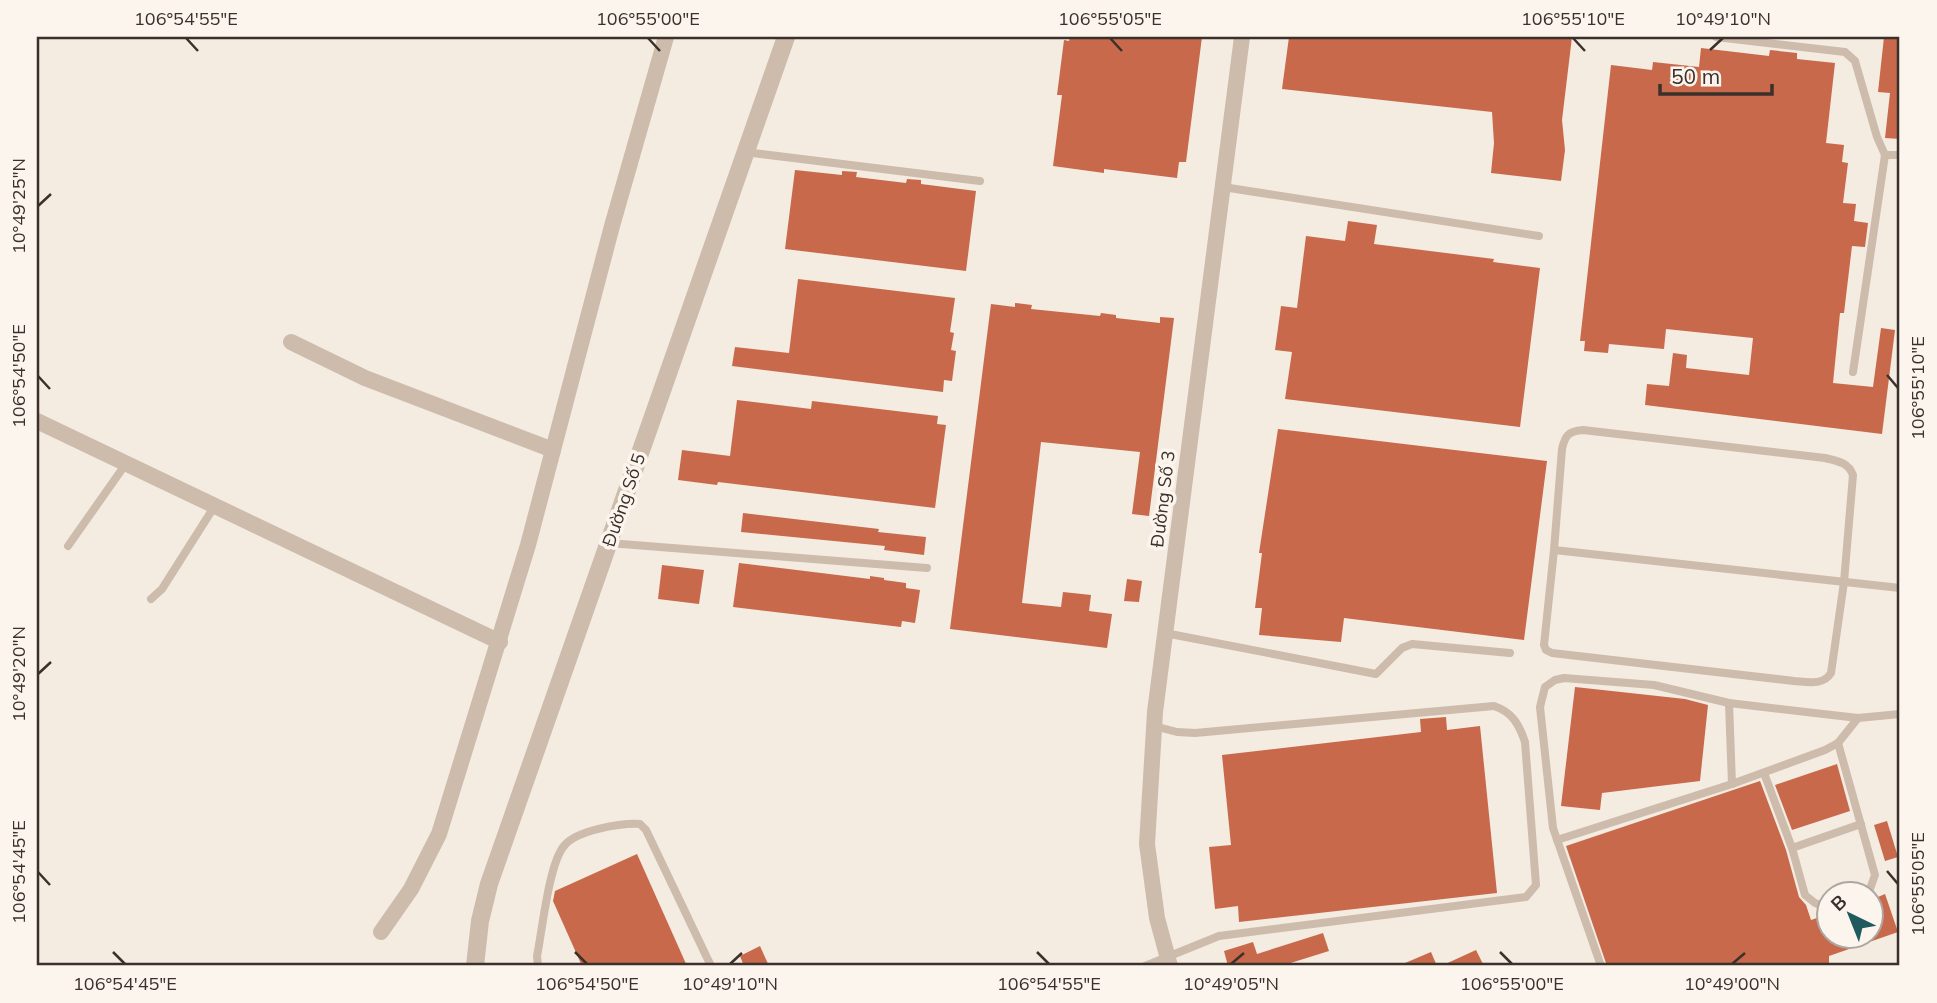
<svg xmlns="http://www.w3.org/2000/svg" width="1937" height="1003" font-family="Mulish,sans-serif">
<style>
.building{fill:#c8694b}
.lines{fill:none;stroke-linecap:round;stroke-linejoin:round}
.service{stroke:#cdbbac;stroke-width:8}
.minor{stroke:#cdbbac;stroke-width:16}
.tertiary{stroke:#cdbbac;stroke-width:18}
.ticks{fill:none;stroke:#3b302b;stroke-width:2.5}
.labels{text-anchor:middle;stroke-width:7;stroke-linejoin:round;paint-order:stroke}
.street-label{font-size:18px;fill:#3b302b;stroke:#fbf5ee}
.neatline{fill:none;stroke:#3b302b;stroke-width:2.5}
.ticks-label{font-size:18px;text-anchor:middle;fill:#3b302b}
</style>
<rect width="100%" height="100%" fill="#f4ebe1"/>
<!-- building -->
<g class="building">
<path d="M1070,37H1202L1186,162H1179L1177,178L1104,169V173L1053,166L1062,95H1057L1064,40L1069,41Z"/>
<path d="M1289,37H1572L1562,120L1565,150L1561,181L1491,173L1494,143L1492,112L1282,89Z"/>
<path d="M1884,37H1900V139L1885,138L1890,93L1878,92Z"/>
<path d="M1701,48L1769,56L1770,50L1797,53V59L1835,63L1826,143L1844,145L1842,162L1848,163L1843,203L1856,204L1854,221L1868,223L1865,247L1852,246L1844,313H1840L1833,383L1873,387L1881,328L1895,330L1882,434L1645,405L1647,384L1669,386L1673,353L1687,355L1686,368L1749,375L1753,338L1666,329L1664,349L1609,344L1608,353L1584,351L1585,341H1580L1611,65L1652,70L1653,62L1699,67Z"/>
<path d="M795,170L842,175V171L857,172L856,177L906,183L907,179L921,180V184L976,191L966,271L785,249Z"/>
<path d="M1348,221L1377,225L1374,244L1494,259L1493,262L1540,268L1520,427L1285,399L1292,352L1275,350L1281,306L1297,308L1306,236L1345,241Z"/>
<path d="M798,279L955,298L950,332L954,333L951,350L956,351L952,381L944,380L943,392L732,366L735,347L789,353Z"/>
<path d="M1015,303L1032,305L1031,309L1100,316L1101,313L1116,315V318L1160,323V317L1174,318L1149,516L1132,514L1140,452L1041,442L1022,603L1061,607L1063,592L1091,595L1089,611L1112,614L1107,648L950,629L991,304L1015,307Z"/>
<path d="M737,400L811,409L812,401L938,416L937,424L946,425L935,508L718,482L717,485L678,480L682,450L730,456Z"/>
<path d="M1278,429L1547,461L1524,640L1344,618L1341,642L1259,635L1262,608H1255L1262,553H1259Z"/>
<path d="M743,513L879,529L878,532L926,537L924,555L884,550L885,546L741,532Z"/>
<path d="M739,563L870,579V576L884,578V580L906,583V588L920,590L915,623L902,621L901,627L733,607Z"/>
<path d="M662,565L704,570L699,604L658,599Z"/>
<path d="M1127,579L1142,581L1139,602L1124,601Z"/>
<path d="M1575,687L1685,699L1708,705L1700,781L1602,793L1600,810L1561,806Z"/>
<path d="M1446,717L1447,730L1480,726L1497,893L1239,922L1238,906L1215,909L1209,847L1231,845L1222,755L1421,732L1420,719Z"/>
<path d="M1837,764L1850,811L1792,830L1775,785Z"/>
<path d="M1760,781L1786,850L1799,897L1806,905L1811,920L1829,914V936H1871V900L1885,894L1898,932L1829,956V966H1607L1566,846Z"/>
<path d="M1887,821L1898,857L1885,861L1874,825Z"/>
<path d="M637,854L687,966H582L553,901L555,891Z"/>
<path d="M1323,933L1329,951L1281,966H1228L1224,951L1253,942L1257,954Z"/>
<path d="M760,946L769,966H744L740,956Z"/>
<path d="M1476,950L1484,966H1441Z"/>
<path d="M1431,952L1437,966H1398Z"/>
</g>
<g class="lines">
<!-- service -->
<g class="service">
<path d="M1716,37L1845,52L1855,61L1877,137L1885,155L1853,372"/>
<path d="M745,152L980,181"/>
<path d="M1885,155H1900"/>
<path d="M1223,187L1539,236"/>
<path d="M1583,430L1825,458C1837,461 1848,462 1853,475L1844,582L1831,673C1823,686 1807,682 1794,681L1552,653L1546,650L1544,645L1554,550L1562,449C1565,436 1568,431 1583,430Z"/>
<path d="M609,543L927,568"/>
<path d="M68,546L125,465"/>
<path d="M1554,550L1900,588"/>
<path d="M151,599L162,589L214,507"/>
<path d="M1165,633L1376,674L1402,648L1412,644L1510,653"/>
<path d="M1729,703L1732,784"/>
<path d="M1838,743L1875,875L1870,889L1863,894"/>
<path d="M1764,773L1792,848L1805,895L1815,903L1828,908"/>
<path d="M1557,840L1732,784L1825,750L1838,743L1858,718"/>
<path d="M1792,848L1861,824"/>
<path d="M538,966L537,956C542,932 549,863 564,846C576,830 622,823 640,824L646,830L711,966"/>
<path d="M1145,966L1219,936L1526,897L1536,885L1525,742C1519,724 1512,712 1494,706L1195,733L1177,732L1154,726"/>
<path d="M1601,966L1553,828L1540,707L1545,687L1555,680L1564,678L1654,685L1729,703L1858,718L1900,714"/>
</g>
<!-- minor -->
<g class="minor">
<path d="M291,342L365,378L553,450"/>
<path d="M37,421L500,642"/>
<path d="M381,932L411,889L439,834L528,545L612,226L666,37"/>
<path d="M1170,966L1157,918L1147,844L1155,712L1242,37"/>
</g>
<!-- tertiary -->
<path class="tertiary" d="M475,966L480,921L489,884L786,37"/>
</g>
<!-- ticks -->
<path class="ticks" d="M186,38L198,51M648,38L660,51M1110,38L1122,51M1573,38L1585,51M1710,50L1723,38M38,206L51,194M1887,375L1898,388M38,376L50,389M38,674L51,662M1887,871L1898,884M38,872L50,885M113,952L125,964M575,952L587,964M1037,952L1049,964M1500,952L1512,964M730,964L742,953M1231,964L1244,953M1732,964L1745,953"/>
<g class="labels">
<!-- street labels -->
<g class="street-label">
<text transform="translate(1163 499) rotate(-83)" y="6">Đường Số 3</text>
<text transform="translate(624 500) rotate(-71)" y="6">Đường Số 5</text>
</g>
</g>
<!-- border -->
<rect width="1937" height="1003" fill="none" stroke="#fbf5ee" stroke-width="77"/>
<!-- north arrow -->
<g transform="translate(1850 915) rotate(317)"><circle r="33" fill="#fbf5ee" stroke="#aea6a0" stroke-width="2"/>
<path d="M0-5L12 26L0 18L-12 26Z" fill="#1f5a5e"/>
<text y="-10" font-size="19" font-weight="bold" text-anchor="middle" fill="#3b302b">B</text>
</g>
<!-- scale -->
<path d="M1660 84v10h112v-10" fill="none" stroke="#3b302b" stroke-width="3.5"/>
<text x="1671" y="84" font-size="21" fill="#3b302b" stroke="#fbf5ee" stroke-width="5" paint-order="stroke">50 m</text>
<rect x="38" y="38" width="1860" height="926" class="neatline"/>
<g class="ticks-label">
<text x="186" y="25">106°54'55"E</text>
<text x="648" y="25">106°55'00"E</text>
<text x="1110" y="25">106°55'05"E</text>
<text x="1573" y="25">106°55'10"E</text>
<text x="1723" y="25">10°49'10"N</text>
<text transform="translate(19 206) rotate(-90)" y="6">10°49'25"N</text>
<text transform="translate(19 376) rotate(-90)" y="6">106°54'50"E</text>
<text transform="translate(1918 388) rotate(-90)" y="6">106°55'10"E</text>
<text transform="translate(19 674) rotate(-90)" y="6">10°49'20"N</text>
<text transform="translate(19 872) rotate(-90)" y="6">106°54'45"E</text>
<text transform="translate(1918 884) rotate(-90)" y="6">106°55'05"E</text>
<text x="125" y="990">106°54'45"E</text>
<text x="587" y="990">106°54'50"E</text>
<text x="730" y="990">10°49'10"N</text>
<text x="1049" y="990">106°54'55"E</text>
<text x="1231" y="990">10°49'05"N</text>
<text x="1512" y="990">106°55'00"E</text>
<text x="1732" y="990">10°49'00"N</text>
</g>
</svg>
